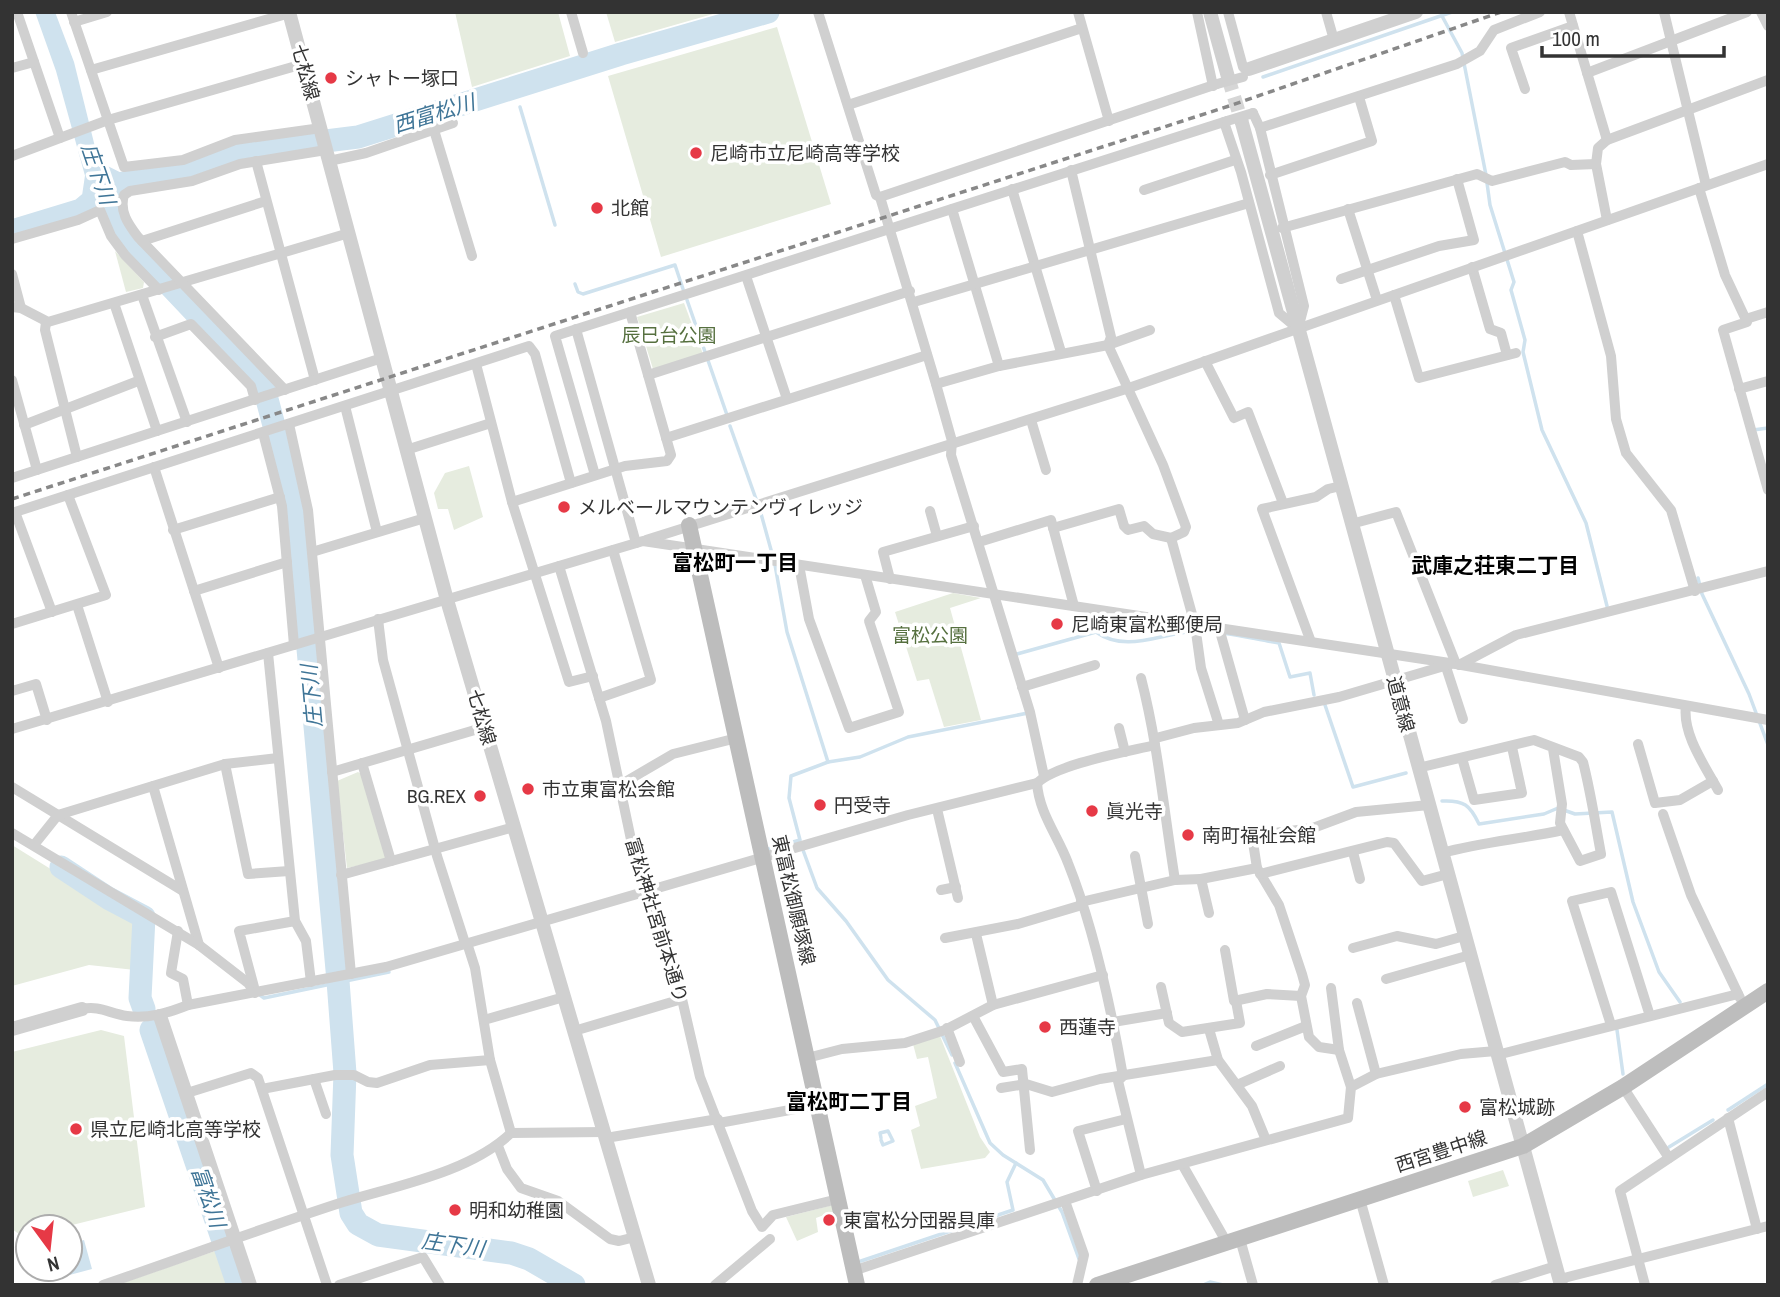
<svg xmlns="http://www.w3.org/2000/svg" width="1780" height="1297" font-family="'Archivo Narrow','Noto Sans JP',sans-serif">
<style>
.green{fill:#e6ecdf}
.water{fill:#cfe2ee}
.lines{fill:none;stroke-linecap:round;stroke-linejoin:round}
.stream{stroke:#cfe2ee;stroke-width:3.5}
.river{stroke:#cfe2ee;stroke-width:23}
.tertiary-tunnel{stroke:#d6d6d6;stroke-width:14;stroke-dasharray:14 7;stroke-linecap:butt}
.minor{stroke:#d0d0d0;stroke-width:10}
.tertiary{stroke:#d0d0d0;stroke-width:14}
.secondary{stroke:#bdbdbd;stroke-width:16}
.rail{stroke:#888;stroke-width:3.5;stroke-dasharray:7 5;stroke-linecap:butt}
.minor-bridge{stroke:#d0d0d0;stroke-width:10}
.poi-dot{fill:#e63946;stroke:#fff;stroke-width:2.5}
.labels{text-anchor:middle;stroke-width:7;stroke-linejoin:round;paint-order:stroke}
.street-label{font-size:19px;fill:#333;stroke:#fff}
.poi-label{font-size:19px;fill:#333;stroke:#fff;text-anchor:start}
.park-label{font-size:19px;fill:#56703f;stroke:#fff}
.water-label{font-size:21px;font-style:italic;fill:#3f7597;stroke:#fff}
.neighbourhood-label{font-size:21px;font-weight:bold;fill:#000;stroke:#fff}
</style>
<rect width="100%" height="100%" fill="#fff"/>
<!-- green -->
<g class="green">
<path d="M455,12H558L570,56L472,87Z"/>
<path d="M606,12H720L615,42Z"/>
<path d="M777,27L831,204L661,257L608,76Z"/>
<path d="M115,251L144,282L143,288L126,292Z"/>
<path d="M684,303L703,354L653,369L637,317Z"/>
<path d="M469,466L483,517L454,530L448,509H438L434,493L445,473Z"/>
<path d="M953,593L981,598L950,608L981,720L944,727L929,679L917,681L895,612Z"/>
<path d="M358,772L361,774L387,857L384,860L347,868L337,781Z"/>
<path d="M12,845L136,922L135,970L89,965L12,986Z"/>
<path d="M101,1030L124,1036L145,1207L64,1227H28V1236L23,1237L12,1229V1052Z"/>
<path d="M940,1036L980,1137L990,1152L985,1158L921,1169L911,1130L920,1126L915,1106L937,1098L928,1057L917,1059L913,1044Z"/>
<path d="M1503,1170L1509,1186L1473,1197L1468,1181Z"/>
<path d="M833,1205L835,1211L816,1218L818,1232L797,1241L786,1217Z"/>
<path d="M218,1250L222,1251L233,1285H117Z"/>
</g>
<!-- water -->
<g class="water">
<path d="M35,12H55L74,62L97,155L110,171L125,175L129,187L117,189L114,200L103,204L86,198L87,183L56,71Z"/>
<path d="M84,1240L92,1269L47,1281L44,1269H70V1244Z"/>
</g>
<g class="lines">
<!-- stream -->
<g class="stream">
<path d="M1442,16L1462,53L1486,175"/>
<path d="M1263,77L1452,12"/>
<path d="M515,87L516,92"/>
<path d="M520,107L555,225"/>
<path d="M1487,183L1490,205L1514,282L1511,290L1525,340L1523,352L1542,430L1586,523L1607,606"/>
<path d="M575,284L578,292L583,294L675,265L683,289"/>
<path d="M687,300L727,415"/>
<path d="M730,426L756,499"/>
<path d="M1753,430L1768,428"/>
<path d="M760,510L773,557"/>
<path d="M775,565L787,632L828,762"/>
<path d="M1698,578L1702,594L1749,694L1768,745"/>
<path d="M1017,654L1096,632C1128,655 1166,630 1202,631C1228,632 1254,639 1279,643L1290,677L1310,673L1314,695"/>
<path d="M1325,705L1353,787L1406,773"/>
<path d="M1442,801C1464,800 1470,805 1479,824L1544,814L1558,808L1575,814L1612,812L1633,902L1649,945L1659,972L1680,1002"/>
<path d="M768,849L800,840L789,798L791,776L828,762L860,757L908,737L1028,713"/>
<path d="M803,850L817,888L846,921L888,980L935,1020L952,1055"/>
<path d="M260,995L264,998L389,972"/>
<path d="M1617,1030L1623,1074"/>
<path d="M955,1063L990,1143L1003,1155L1043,1180L1062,1212L1079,1259"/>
<path d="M1728,1110L1768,1084"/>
<path d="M881,1138L880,1133L888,1131L893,1141L883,1145L881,1140"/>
<path d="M1669,1147L1713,1120"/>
<path d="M861,1261L1013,1210L1007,1182L1016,1163"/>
<path d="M1203,1285L1210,1282L1223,1285"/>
</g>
<!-- river -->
<g class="river">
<path d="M98,174L113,216L123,236L263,384L295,505L338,981L345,1073L342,1155L351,1213L358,1224L378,1235L511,1253L529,1259L574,1285"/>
<path d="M100,175L118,184L196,169L237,152L358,137L621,54L768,12"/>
<path d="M12,231L81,210L93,200L97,173"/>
<path d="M61,867L108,898L144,917L140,998L144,1009"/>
<path d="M151,1030L238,1285"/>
</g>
<!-- tertiary-tunnel -->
<path class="tertiary-tunnel" d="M1228,77L1242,123"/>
<!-- minor -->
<g class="minor">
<path d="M17,12L60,138"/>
<path d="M71,12L124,167L183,160L235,140L321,128"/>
<path d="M571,12L583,53"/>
<path d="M818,12L876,195L880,197L1217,84"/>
<path d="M1078,12L1109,121"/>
<path d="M1197,12L1213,86"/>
<path d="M1228,12L1243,67L1247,71"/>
<path d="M1326,12L1334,40"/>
<path d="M1569,12L1607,140"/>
<path d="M1664,12L1706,185"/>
<path d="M1761,12L1768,26"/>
<path d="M74,22L107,12"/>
<path d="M12,68L34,62"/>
<path d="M91,70L290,13"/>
<path d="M1587,73L1747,12"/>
<path d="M1525,89L1511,48L1573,26"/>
<path d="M848,105L1082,28"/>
<path d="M1224,122L1241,172L1279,313L1298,329L1304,306L1260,128L1253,113"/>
<path d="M1260,128L1457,64L1480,51L1494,30L1540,12"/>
<path d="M434,130L472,256"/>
<path d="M12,156L108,120L303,64"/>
<path d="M256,161L315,380"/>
<path d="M329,161L366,153L453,123"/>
<path d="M1071,170L1111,337L1108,345L1163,465L1186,527L1184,532L1171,538L1195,625L1201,668L1219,725"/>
<path d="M1270,175L1372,141L1359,97"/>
<path d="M1699,188L1725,275L1747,322L1723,330L1768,490"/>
<path d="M1012,189L1061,352"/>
<path d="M1144,190L1235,160"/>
<path d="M880,197L936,384L952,441L951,455L1030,712L1044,776"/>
<path d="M952,209L999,366"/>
<path d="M1348,209L1377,300"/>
<path d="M1607,220L1596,164L1598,148L1607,140L1768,80"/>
<path d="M1282,228L1477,174L1492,181L1565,162L1571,165L1596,164"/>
<path d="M1577,231L1611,356L1616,419L1626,453L1671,510L1695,591"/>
<path d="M12,239L78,220L100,210L111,236L125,255L159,290"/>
<path d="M142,241L266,201"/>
<path d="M1472,267L1490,329L1501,333L1507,355"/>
<path d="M12,274L21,308"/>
<path d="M746,276L787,399"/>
<path d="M1341,279L1439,246L1474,240L1457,179"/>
<path d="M142,295L187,422"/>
<path d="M1394,295L1419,378L1516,353"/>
<path d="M914,302L1249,203"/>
<path d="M114,303L157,431"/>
<path d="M12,307L21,308L48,322L349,233"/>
<path d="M1746,319L1768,312"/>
<path d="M46,322L45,330L77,457"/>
<path d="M576,329L636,543"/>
<path d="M155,337L191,324L251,386L255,400"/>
<path d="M1205,361L1234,418L1248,412L1283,503"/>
<path d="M476,364L512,502L569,682L593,676"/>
<path d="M648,375L910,291"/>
<path d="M12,380L37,470"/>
<path d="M936,384L999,366L1108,345L1150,330"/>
<path d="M1739,389L1768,381"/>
<path d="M285,390L138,237C128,224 119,211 124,195L130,191L192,181L240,164L326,150"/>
<path d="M345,406L377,532"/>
<path d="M1031,420L1046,470"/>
<path d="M289,424L308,510L351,974"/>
<path d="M24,425L138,381"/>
<path d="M263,433L282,506L294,645"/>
<path d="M666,438L927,355"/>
<path d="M406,450L491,423"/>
<path d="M154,467L219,668"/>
<path d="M595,475L555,336L1227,121"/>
<path d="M12,478L382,358"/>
<path d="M512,502L625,466L667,461L671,455L630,312"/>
<path d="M930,511L937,536"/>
<path d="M15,512L52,612"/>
<path d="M12,513L529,346L535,354L571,483"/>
<path d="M1351,524L1396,512L1456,664"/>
<path d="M1053,528L1119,509L1124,526L1128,530L1144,526L1153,534L1171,538"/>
<path d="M173,530L280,497"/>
<path d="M646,540L1126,389L1768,164"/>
<path d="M979,542L1051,520L1074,606"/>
<path d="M312,552L425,518"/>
<path d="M799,565L809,619L849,728L899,712L869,621L876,612L865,575"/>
<path d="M559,566L606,721L637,868L682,999L700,1077L752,1211L762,1227L773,1215L838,1199"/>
<path d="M890,579L883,552L974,526"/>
<path d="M194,591L287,562"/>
<path d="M77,605L108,702"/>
<path d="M378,619L383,660L437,856L465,943"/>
<path d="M12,624L106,595L68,495"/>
<path d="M1219,628L1245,720"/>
<path d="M1311,642L1262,509L1316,497L1328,489L1341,486"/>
<path d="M268,653L295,921L306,941L311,982"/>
<path d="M1459,665L1516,635L1768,571"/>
<path d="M1446,667L1463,719"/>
<path d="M1141,678C1158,744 1164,812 1175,880"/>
<path d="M1022,687L1095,665"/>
<path d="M12,691L36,684L47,720"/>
<path d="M599,698L651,680L613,550"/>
<path d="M1686,706C1682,734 1705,766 1718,790"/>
<path d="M1119,728L1125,752"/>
<path d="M12,729L643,541L1456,664L1768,720"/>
<path d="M1156,738L1194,728L1238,723L1264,712L1339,697L1451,664"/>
<path d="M1638,744L1655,803L1680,800L1713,781"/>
<path d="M1462,758L1474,800L1522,793L1512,747"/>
<path d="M362,763L391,861"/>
<path d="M225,764L248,874L289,871"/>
<path d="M1418,768L1534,740L1579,757L1583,762C1591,793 1595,822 1601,854L1580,861L1560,823L1562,804L1553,749"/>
<path d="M332,772L485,727"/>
<path d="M1037,783C1039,813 1058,836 1068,863C1094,928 1111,1008 1123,1076L1118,1081L1141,1175"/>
<path d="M620,785L673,754L737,738"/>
<path d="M153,786L199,945"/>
<path d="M12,787L183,891"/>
<path d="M937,809L958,898"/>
<path d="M1663,814L1691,895L1740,998"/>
<path d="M12,833L199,945L248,983L255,993"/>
<path d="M34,845L58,815L225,764L278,758"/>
<path d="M1353,852L1360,879"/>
<path d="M1442,853C1482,842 1522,839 1563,830"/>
<path d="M1135,856L1148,924"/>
<path d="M1257,868L1279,905L1302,974L1305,985L1301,996L1309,1037L1319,1047L1339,1050"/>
<path d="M1260,874L1387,842L1394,843L1422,881L1448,874"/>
<path d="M341,875L514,827"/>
<path d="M941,890L956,887"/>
<path d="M1081,902L1175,880L1201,879"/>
<path d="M1209,913L1201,879L1257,868L1252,836L1313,828L1356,812L1429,805"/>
<path d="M178,931L171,973L183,979L188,1005"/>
<path d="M976,934L993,1005"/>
<path d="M945,938L1018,924L1082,905"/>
<path d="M467,943L475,968L490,1060L511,1133"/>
<path d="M1353,948L1397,936L1436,944L1464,936"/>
<path d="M1225,950L1234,1001L1267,994L1301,996"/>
<path d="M1386,979L1470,955"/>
<path d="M254,987L239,931L295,921"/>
<path d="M1161,987L1169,1023L1182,1032L1240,1023L1236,1001"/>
<path d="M1331,988L1339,1050L1351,1087"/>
<path d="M1357,1003L1376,1074"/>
<path d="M82,1009C100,1005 110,1014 127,1016C148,1019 168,1013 188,1005L386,967L908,815L1037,783C1057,764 1126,752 1155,745"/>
<path d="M973,1016L1003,1072L1022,1069L1030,1150"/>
<path d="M484,1020L564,997"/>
<path d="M1113,1022L1167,1013"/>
<path d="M1611,1025L1572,901L1611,892L1650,1016"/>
<path d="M947,1028L960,1062"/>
<path d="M1209,1029L1218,1060L1252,1106L1266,1140"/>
<path d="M574,1031L682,999"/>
<path d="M1256,1046L1306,1026"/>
<path d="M1497,1055L1738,994"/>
<path d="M807,1058L842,1049L905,1043L945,1030L993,1005L1103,975"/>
<path d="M314,1079L326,1114"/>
<path d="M1239,1084L1280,1066"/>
<path d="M1623,1087L1669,1158"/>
<path d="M1001,1088L1026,1084L1052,1092L1100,1079L1218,1060"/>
<path d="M262,1089L335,1075H354L368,1082L377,1083L430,1065L490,1060"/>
<path d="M187,1093L251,1073L258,1078L327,1285"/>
<path d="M1728,1118L1757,1229"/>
<path d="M719,1123L817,1105"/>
<path d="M606,1138L718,1119"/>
<path d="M498,1146L507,1169L521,1188L558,1201L610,1239L619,1241L635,1237"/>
<path d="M1182,1164L1227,1243"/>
<path d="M1097,1191L1078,1131L1126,1119"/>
<path d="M1360,1199L1384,1285"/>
<path d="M1065,1201L1084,1255L1077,1285"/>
<path d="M1240,1239L1253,1285"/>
<path d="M853,1271L1141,1175L1348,1118L1351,1087L1376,1074L1461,1054L1496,1051"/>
<path d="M1560,1279L1768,1226"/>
<path d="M103,1285C182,1258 260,1229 340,1203C394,1186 469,1173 511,1133L604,1132"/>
<path d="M339,1285L423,1257L440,1285"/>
<path d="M715,1285L770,1239"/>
<path d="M1495,1285L1556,1266"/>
<path d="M1645,1285L1620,1191L1768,1092"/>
</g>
<!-- tertiary -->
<g class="tertiary">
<path d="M289,12L447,600L649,1285"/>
<path d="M1210,12L1228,77"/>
<path d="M1249,69L1416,12"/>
<path d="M1242,123L1561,1285"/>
<path d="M160,1016L250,1285"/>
<path d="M12,1029L82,1009"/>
</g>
<!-- secondary -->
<g class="secondary">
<path d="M689,525L857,1285"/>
<path d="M1097,1285L1523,1146L1623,1087L1768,991"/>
</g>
<!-- rail -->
<path class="rail" d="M12,499L1229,106L1501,12"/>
<!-- minor-bridge -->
<g class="minor-bridge">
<path d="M1217,84L1243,77"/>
<path d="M1227,121L1253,113"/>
</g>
</g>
<!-- markers -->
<g class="poi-dot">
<circle cx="331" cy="78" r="7"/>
<circle cx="696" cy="153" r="7"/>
<circle cx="597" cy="208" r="7"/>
<circle cx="564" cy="507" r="7"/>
<circle cx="1057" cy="624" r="7"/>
<circle cx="528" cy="789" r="7"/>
<circle cx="480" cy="796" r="7"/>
<circle cx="820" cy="805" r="7"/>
<circle cx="1092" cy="811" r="7"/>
<circle cx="1188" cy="835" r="7"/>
<circle cx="1045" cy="1027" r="7"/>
<circle cx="1465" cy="1107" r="7"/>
<circle cx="76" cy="1129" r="7"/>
<circle cx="455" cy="1210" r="7"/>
<circle cx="829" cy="1220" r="7"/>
</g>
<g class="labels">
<!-- street labels -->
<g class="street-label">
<text transform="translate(306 72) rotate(75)" y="7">七松線</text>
<text transform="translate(1401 704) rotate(75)" y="7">道意線</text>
<text transform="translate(482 717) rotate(74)" y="7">七松線</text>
<text transform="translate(794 900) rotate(77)" y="7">東富松御願塚線</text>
<text transform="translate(657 920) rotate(73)" y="7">富松神社宮前本通り</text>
<text transform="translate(1441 1151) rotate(-18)" y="7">西宮豊中線</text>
</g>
<!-- poi labels -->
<g class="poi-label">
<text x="345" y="85">シャトー塚口</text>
<text x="710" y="160">尼崎市立尼崎高等学校</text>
<text x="611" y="215">北館</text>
<text x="578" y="514">メルベールマウンテンヴィレッジ</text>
<text x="1071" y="631">尼崎東富松郵便局</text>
<text x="542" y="796">市立東富松会館</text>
<text x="466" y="803" text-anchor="end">BG.REX</text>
<text x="834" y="812">円受寺</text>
<text x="1106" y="818">眞光寺</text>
<text x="1202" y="842">南町福祉会館</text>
<text x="1059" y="1034">西蓮寺</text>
<text x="1479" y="1114">富松城跡</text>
<text x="90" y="1136">県立尼崎北高等学校</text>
<text x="469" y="1217">明和幼稚園</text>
<text x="843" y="1227">東富松分団器具庫</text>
</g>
<!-- park labels -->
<g class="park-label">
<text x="669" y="342">辰巳台公園</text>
<text x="930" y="642">富松公園</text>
</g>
<!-- water labels -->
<g class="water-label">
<text transform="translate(434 114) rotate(-17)" y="7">西富松川</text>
<text transform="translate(98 174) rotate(71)" y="7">庄下川</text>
<text transform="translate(312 696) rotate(-95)" y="7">庄下川</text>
<text transform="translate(208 1197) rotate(71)" y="7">富松川</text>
<text transform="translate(453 1245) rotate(8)" y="7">庄下川</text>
</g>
<!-- neighbourhood labels -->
<g class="neighbourhood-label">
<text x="735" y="570">富松町一丁目</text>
<text x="1495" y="573">武庫之荘東二丁目</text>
<text x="849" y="1109">富松町二丁目</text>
</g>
</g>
<!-- border -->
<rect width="1780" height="1297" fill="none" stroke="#333333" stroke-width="28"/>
<!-- north arrow -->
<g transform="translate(49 1248) rotate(165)"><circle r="33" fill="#ffffff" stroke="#adadad" stroke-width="2"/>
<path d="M0-5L12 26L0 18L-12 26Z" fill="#e63946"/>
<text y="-10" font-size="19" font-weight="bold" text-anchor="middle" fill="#333333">N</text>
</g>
<!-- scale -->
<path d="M1542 46v10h182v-10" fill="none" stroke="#333333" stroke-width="3.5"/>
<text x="1552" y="46" font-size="21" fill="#333333" stroke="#ffffff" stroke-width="5" paint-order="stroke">100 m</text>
</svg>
